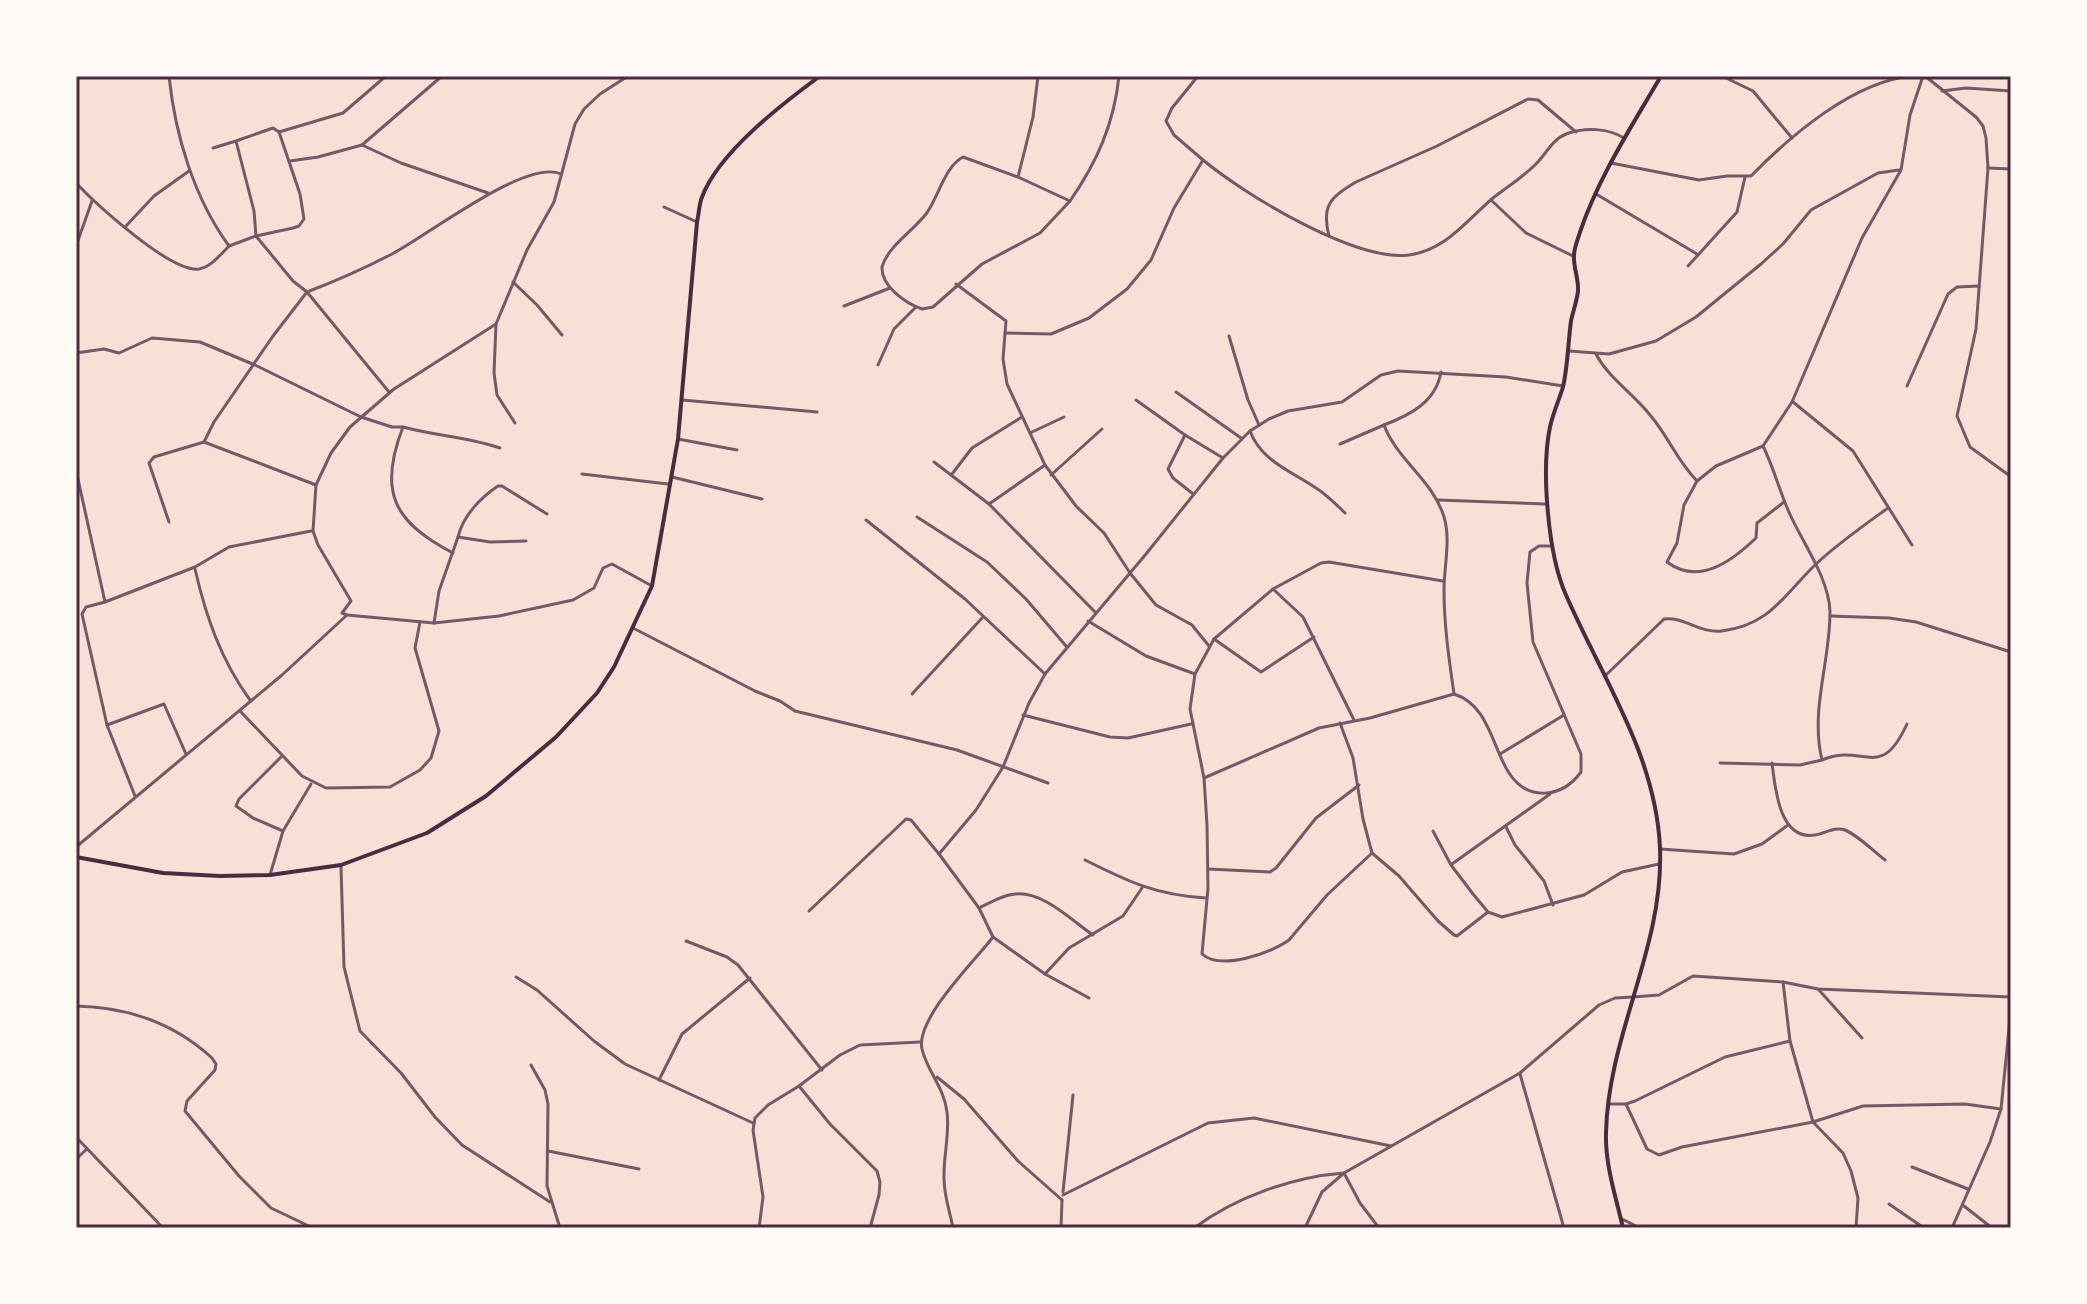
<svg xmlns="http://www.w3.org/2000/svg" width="2087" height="1304" font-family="Signika,sans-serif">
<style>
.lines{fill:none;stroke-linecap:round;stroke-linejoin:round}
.minor{stroke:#755966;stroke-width:3}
.tertiary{stroke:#755966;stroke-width:3}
.primary{stroke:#4a2c40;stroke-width:4}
.trunk{stroke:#4a2c40;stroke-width:4}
.neatline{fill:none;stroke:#4a2c40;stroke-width:3}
</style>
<rect width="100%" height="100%" fill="#f7e1d7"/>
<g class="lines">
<!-- minor -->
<g class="minor">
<path d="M169,76C175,135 194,198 229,246L256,236L293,281L307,292C336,281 365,268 392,254C427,236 526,158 561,174"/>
<path d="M1722,76L1753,91L1792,138"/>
<path d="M1925,76L1976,117L1983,126L1986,138L1988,168L1976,329L1957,416L1970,447L2010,476"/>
<path d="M1942,91L1966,88L2011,91"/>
<path d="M279,132L343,113L386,76"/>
<path d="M362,145L401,163L488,193"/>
<path d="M213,148L236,141L254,211L256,236L293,228L299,226L304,219L300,194L279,132L273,128L236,141"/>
<path d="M963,157L1018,177L1070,201L1040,233L982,264L933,307L922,309C905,303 881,286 882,267C888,246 913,231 926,214C938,198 945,166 963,157Z"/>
<path d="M1203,160C1244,194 1355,262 1409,255C1446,250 1466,221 1493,198C1507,187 1523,177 1536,164C1545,155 1553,139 1566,134C1585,127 1608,128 1624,138"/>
<path d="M290,161L318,157L362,145L442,76"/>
<path d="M1611,163L1699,180L1727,176H1751C1790,136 1854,81 1912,76"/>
<path d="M1988,168L2011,169"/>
<path d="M1018,177L1033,117L1038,76"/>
<path d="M76,183C96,204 171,273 199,269C211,267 221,254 229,246"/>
<path d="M1596,194L1697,254"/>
<path d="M1491,200L1526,233L1573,256"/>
<path d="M1070,201C1097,162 1114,124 1119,76"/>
<path d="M664,207L697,222"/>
<path d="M126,226L154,196L189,171"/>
<path d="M1329,236C1321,205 1331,197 1356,182L1437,146L1528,99L1538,100L1576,132"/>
<path d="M76,246L92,201"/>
<path d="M1688,266L1737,212L1745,177"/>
<path d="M513,282L537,305L562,335"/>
<path d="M956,284L1006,321L1003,359L1007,384L1045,465L1076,506L1104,533L1130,573L1156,605L1192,625L1209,646"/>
<path d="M844,306L890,288"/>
<path d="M496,324L494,373L497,395L515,423"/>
<path d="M1005,333L1051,334L1089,318L1127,289L1151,260L1174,208L1203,160L1174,135L1166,121L1172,108L1198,76"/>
<path d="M1229,336L1248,400L1259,425"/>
<path d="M1569,351L1609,354L1656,341L1696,317L1761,264L1783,244L1811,210L1878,173L1899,170"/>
<path d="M76,353L104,349L119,353L152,338L200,342L255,365L361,417L392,427H403C378,491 393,522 453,553"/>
<path d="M1596,354C1609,379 1633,393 1650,415C1669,437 1675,458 1697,481"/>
<path d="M878,365L894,329L916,307"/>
<path d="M1441,372C1436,402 1410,415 1384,425C1397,460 1433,480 1444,517C1451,540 1444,566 1444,590C1444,625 1449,659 1454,694"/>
<path d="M1907,386L1948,294L1957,287L1979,286"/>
<path d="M1176,392L1241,438"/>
<path d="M682,400L817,412"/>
<path d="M1136,400L1185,435L1223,458"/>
<path d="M1793,402L1853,451L1912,545"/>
<path d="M403,427C436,436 469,437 500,448"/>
<path d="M1250,431C1261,461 1291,471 1316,488C1327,495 1336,504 1345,513"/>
<path d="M1030,433L1064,417"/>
<path d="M1185,435L1168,469L1173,478L1192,493"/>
<path d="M678,439L737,450"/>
<path d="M1340,444L1384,425"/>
<path d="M1763,446L1716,466L1697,481L1684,505L1677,543L1667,562C1699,586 1732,561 1756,538L1757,523L1784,502"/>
<path d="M934,462L989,504L1095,612"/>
<path d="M76,470L105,602L86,607L82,614L107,725L135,796"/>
<path d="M582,474L668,484"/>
<path d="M952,474L972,448L1022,417"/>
<path d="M1051,475L1102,429"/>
<path d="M672,477L762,499"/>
<path d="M316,485L204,442L214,422L273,336L307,292L389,392"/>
<path d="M1438,500L1546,504"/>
<path d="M989,504L1045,465"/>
<path d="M917,517L987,562L1026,599L1066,646"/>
<path d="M866,520L965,599L1045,674"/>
<path d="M169,522L149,463L154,457L204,442"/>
<path d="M458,537C463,516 480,498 498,486H502L547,514"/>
<path d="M195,569C206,617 221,660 250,700"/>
<path d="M1273,589L1303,617L1354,720"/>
<path d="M105,602L195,567L229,547L311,531"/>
<path d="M347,615L434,623L499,616L573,600L594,588L603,568L612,564L652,586"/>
<path d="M1830,616L1889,618L1916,622L2011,652"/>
<path d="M1088,621L1146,656L1195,674"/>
<path d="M434,623L439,591L458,537L490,542L526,541"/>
<path d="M633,628L755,691L780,701L795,711L957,750L1048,783"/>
<path d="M1314,637L1261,672L1214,639L1195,674L1190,709L1204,778L1207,825L1208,888L1202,954C1221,971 1271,953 1289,940L1327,895L1372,853"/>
<path d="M1214,639L1273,589L1321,563L1329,562L1443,581"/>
<path d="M1606,675L1664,619C1683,616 1701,634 1722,631C1770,625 1784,595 1815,565C1837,544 1863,526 1888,508"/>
<path d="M912,694L983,617"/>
<path d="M240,711L302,776L326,788L390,787L420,770L431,758L439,731L415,648L420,622"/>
<path d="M1023,715L1110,737L1128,738L1191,724"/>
<path d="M1340,723L1353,758L1363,819L1372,853L1399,876L1438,921L1454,935L1457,936L1488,912"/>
<path d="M1907,724C1880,783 1864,742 1822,760C1810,710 1830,663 1830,612C1829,577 1801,541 1788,510C1779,489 1773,466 1763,446L1792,402L1862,238L1901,170L1910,115L1923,76"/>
<path d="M107,725L164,704L186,754"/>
<path d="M1500,754L1564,715"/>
<path d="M281,757L239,799L236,806L253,818L283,831"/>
<path d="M1720,763L1800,765L1822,760"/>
<path d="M1772,763C1775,787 1779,841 1815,835C1824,834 1835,826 1845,830C1859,836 1873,851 1885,860"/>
<path d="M1204,778L1319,728L1370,718L1454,694C1489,705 1492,747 1509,773C1528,802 1562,798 1581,772V754L1533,642L1527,583L1530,552L1539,546H1552"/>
<path d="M1506,827L1515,845L1544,881L1553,905"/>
<path d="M1433,831L1451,865L1473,894L1488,912L1502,917L1584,895L1622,872L1659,864"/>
<path d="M76,847L282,675L347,615L342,613L351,601L318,545L313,531L316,485L331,453L350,427L394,389L496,324L527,250L554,202L575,124L584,109L600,94L628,76"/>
<path d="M1660,849L1734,854L1762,844L1788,825"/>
<path d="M1085,860C1129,882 1156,895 1206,898"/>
<path d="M1452,864L1550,794"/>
<path d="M341,867L344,967L360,1031L401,1073L435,1117L462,1145L550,1202"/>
<path d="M1208,869L1270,872L1276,868L1316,818L1359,785"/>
<path d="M270,875L283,831L311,784"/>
<path d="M979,908C991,902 1003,895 1015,894C1043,891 1071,920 1093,935"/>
<path d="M809,911L906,819L911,820L939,854"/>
<path d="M993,937L1045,974L1089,998"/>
<path d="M686,941L727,957L738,965L822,1070"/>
<path d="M1045,974L1069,948L1123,916L1142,888"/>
<path d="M516,977L537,990L594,1041L625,1064L753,1123"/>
<path d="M1783,982L1790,1041L1813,1122L1843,1153L1851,1171L1858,1198L1856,1228"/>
<path d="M1819,990L1862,1038"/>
<path d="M1633,997L1659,995L1693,976L1783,982L1818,989L2011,997"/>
<path d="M76,1006C128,1007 174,1023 212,1058L216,1064L215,1070L187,1101L185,1111L239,1176L271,1208L313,1228"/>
<path d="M531,1065L545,1090L548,1104L547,1186L560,1228"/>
<path d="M1520,1074L1564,1228"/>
<path d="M937,1077L964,1099L1018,1161L1062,1200"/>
<path d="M659,1080L682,1034L750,978"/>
<path d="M799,1086L830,1124L877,1171L880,1182L879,1195L870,1228"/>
<path d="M1608,1104H1626L1635,1101L1725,1057L1790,1041"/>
<path d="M1626,1104L1647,1149L1659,1155L1682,1147L1813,1122L1863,1106L1965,1104L2001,1109"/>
<path d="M548,1151L639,1169"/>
<path d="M76,1159L87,1149"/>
<path d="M1912,1167L1968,1189"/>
<path d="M1063,1192L1073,1095"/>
<path d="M1063,1195L1208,1123L1254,1118L1391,1146"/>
<path d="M1889,1204L1924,1228"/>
<path d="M1964,1206L1992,1228"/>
<path d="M1622,1219L1640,1228"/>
<path d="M759,1228L763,1197L753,1130L755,1118L768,1105L799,1086L840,1055L860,1045L920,1042"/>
<path d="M953,1228C950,1212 944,1196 944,1179C943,1157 950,1134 947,1112C944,1087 927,1071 922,1049C915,1019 975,961 993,937L979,908L939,854L976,810L1003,767L1029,703L1045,674L1146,554L1223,458L1250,431L1269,419L1288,411L1342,402L1381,375L1398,371L1506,377L1563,386"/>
<path d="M1061,1228L1062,1200"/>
<path d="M1194,1228C1236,1197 1292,1177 1344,1173L1360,1203L1379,1228"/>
<path d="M1952,1228L1990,1142L2001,1109L2011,1009"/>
</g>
<!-- tertiary -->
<g class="tertiary">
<path d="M76,1137L163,1228"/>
<path d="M1305,1228L1322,1192L1344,1173L1520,1073L1599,1005L1615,998L1633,997"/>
</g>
<!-- primary -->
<path class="primary" d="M76,857L163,873L220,876L270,875L341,865L427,833L486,796L556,737L597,693L614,667L652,586L678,439L697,222C699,214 699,204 702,197C719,152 782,104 820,76"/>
<!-- trunk -->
<path class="trunk" d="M1623,1228C1616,1197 1605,1165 1606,1133C1608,1034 1664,948 1660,848C1656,755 1602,678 1566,595C1548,555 1541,470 1550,427C1553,413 1559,400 1563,387C1568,365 1568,343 1571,321C1573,311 1577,301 1578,291C1579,279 1573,267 1574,255C1574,248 1578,239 1580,232C1599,176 1632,126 1661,76"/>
</g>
<!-- border -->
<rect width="2087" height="1304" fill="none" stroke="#fffaf5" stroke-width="156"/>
<rect x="78" y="78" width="1931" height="1148" class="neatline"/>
</svg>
